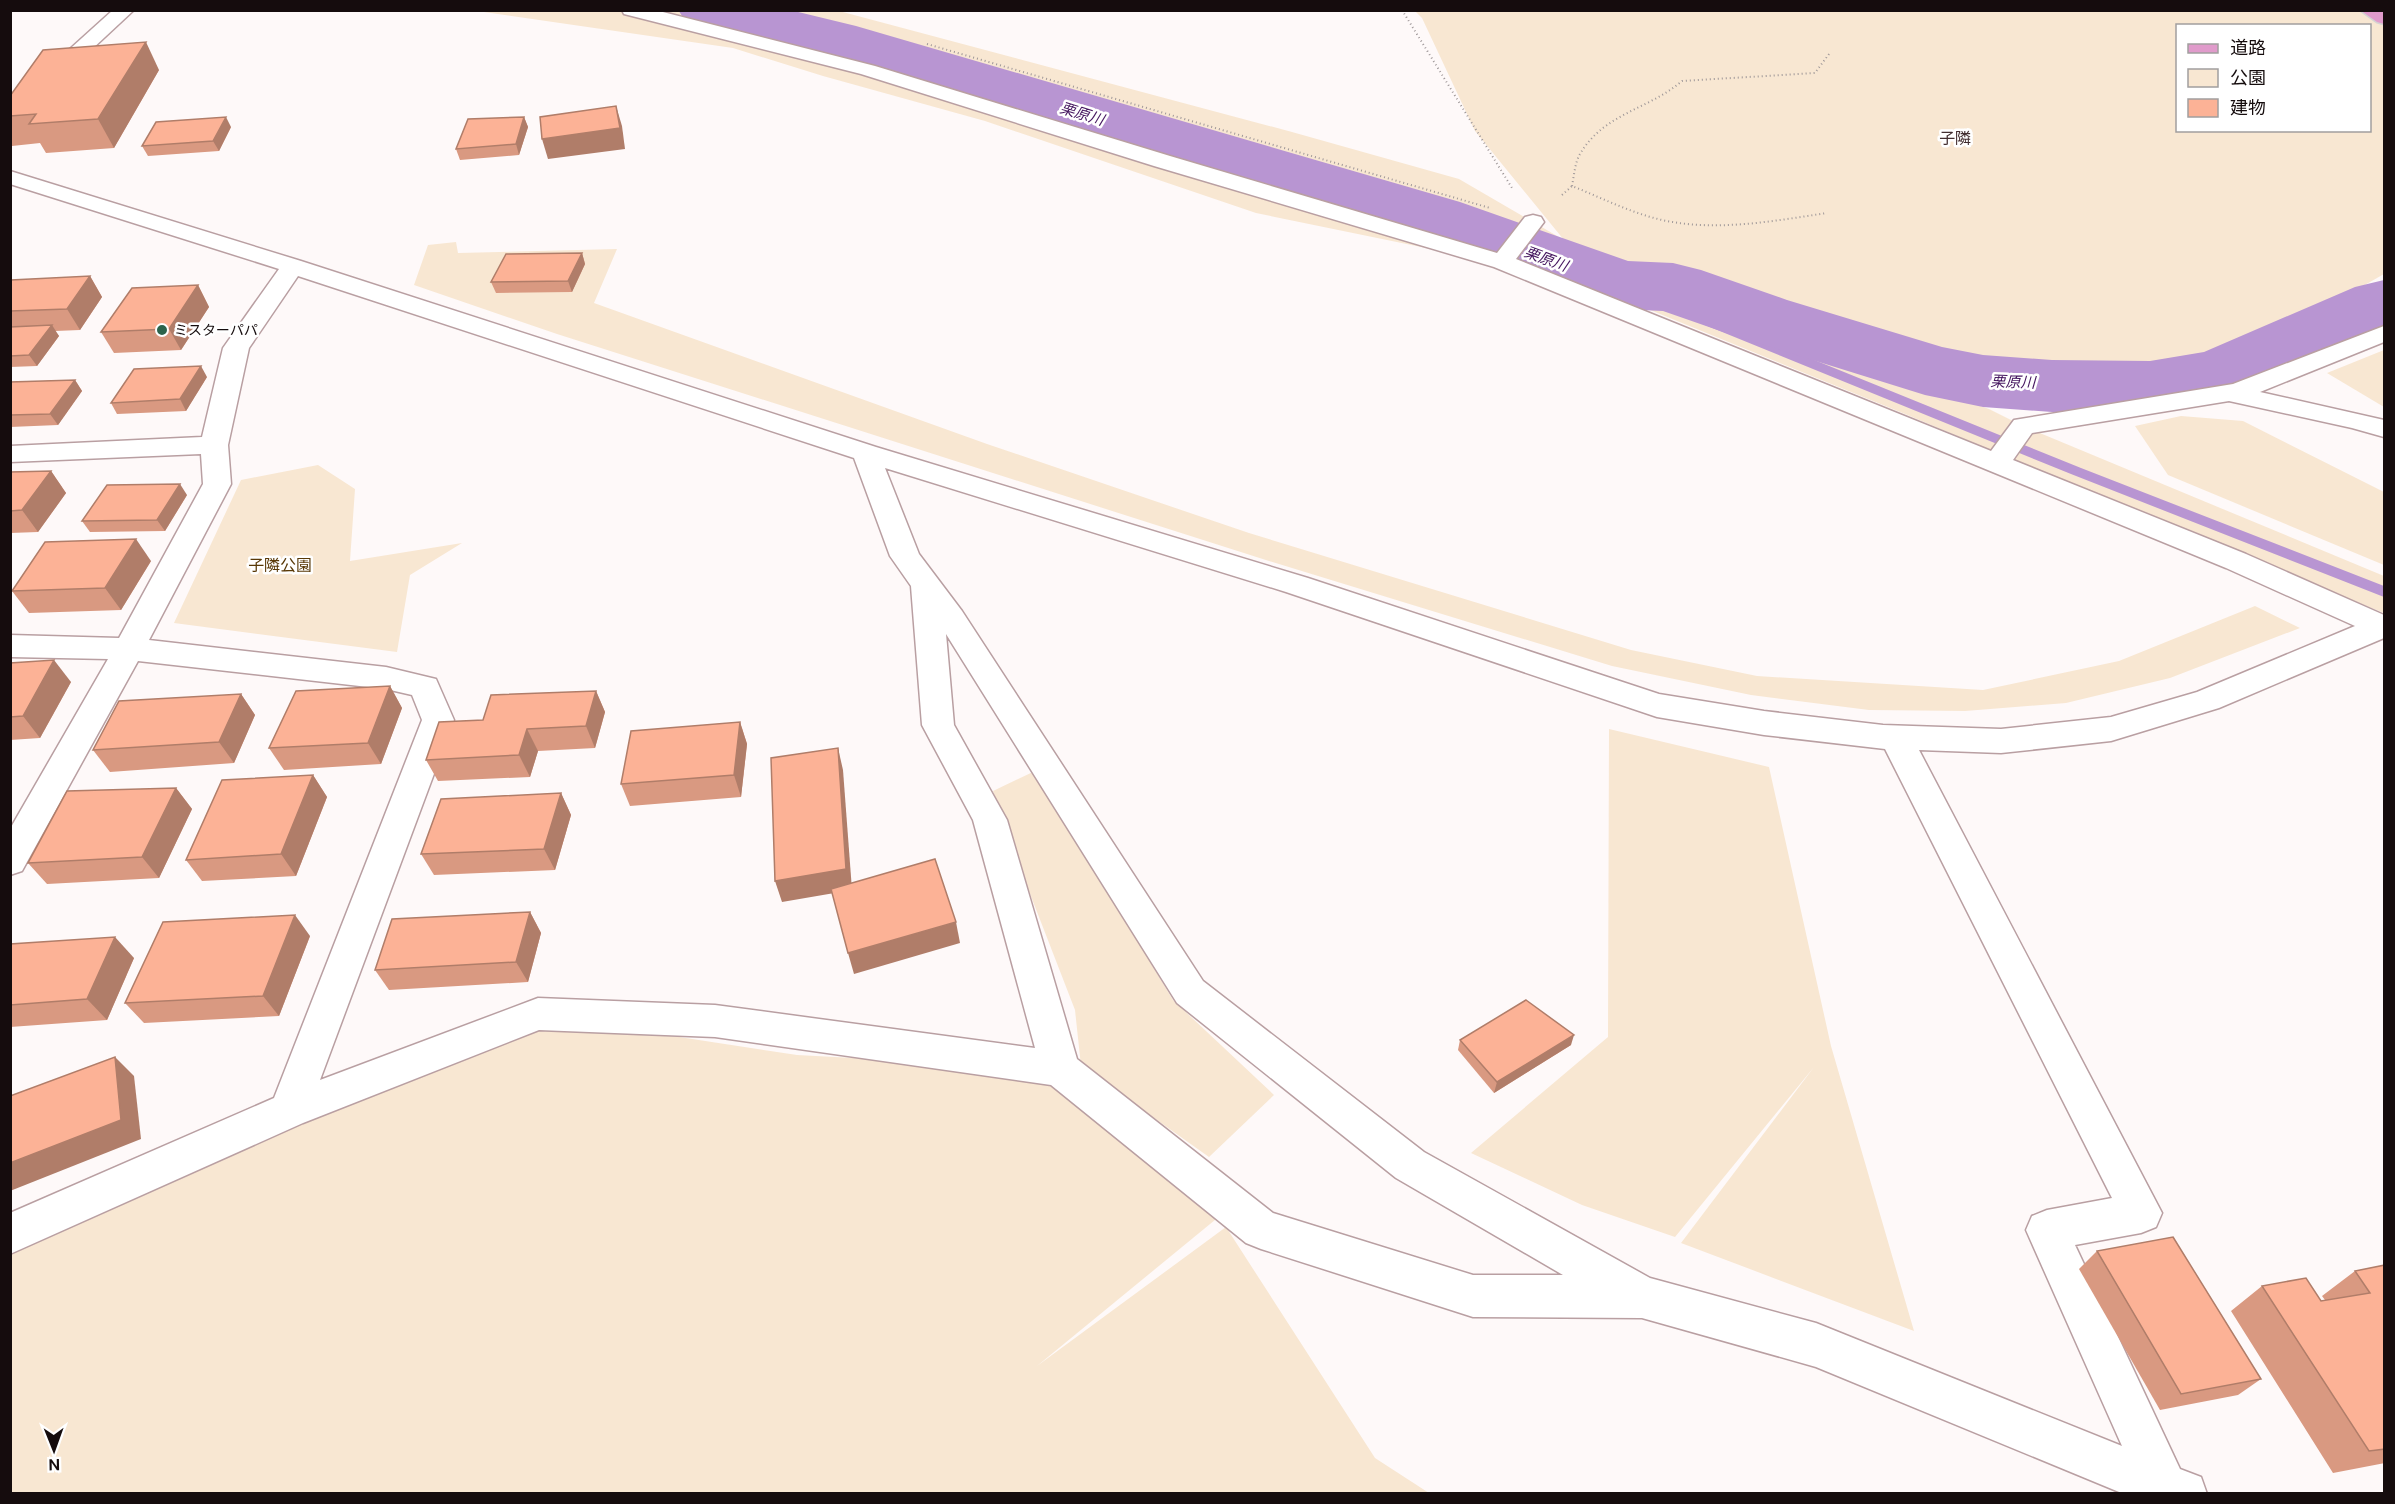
<svg xmlns="http://www.w3.org/2000/svg" width="2395" height="1504" font-family="'DM Sans','Noto Sans JP',sans-serif">
<style>
.green{fill:#f8e7d2;fill-rule:evenodd}
.lines{fill:none;stroke-linecap:round;stroke-linejoin:round}
.stream{fill:#b895d2;fill-rule:evenodd}
.river{fill:#b895d2;fill-rule:evenodd}
.minor-casing{stroke:#b99fa2;stroke-width:3}
.major-casing{stroke:#d5d3d3;stroke-width:3}
.path{stroke:#9e9798;stroke-width:2;stroke-dasharray:1 3;stroke-linecap:butt}
.minor{fill:#fff;fill-rule:evenodd}
.major{fill:#e09bcb;fill-rule:evenodd}
.wall{fill:#d99981}
.shaded-wall{fill:#b07d69}
.building{fill:#fcb296;stroke:#b07d69;stroke-width:1.5}
.poi-dot{fill:#2c634b;stroke:#fff;stroke-width:2}
.labels{text-anchor:middle;stroke-width:5;stroke-linejoin:round;paint-order:stroke}
.far-poi-label{font-size:14px;fill:#150c0d;stroke:#fff;text-anchor:start}
.far-water-label{font-size:15px;font-style:italic;fill:#44155e;stroke:#fff}
.far-quarter-label{font-size:16px;fill:#422e30;stroke:#fff}
.park-label{font-size:16px;fill:#593907;stroke:#fff}
</style>
<rect width="100%" height="100%" fill="#fef9f9"/>
<!-- green -->
<g class="green">
<path d="M477,11H839L1292,132L1459,179L1564,240L1475,131L1422,18L1415,11H2384V274L2314,314L2206,357L2134,379L2046,378L1982,372L1856,332L1754,304L1602,253L1765,313L1873,368L1989,409L2023,426L2384,576V613L2267,566L1905,414L1572,278L1256,213L985,121L823,76L733,48ZM2178,26H2370V130H2178Z"/>
<path d="M456,242L458,253L617,249L594,303L987,444L1249,533L1631,650L1757,676L1983,690L2119,661L2255,606L2300,628L2170,678L2066,703L1965,711L1869,710L1751,695L1612,666L1269,561L557,334L414,285L428,245Z"/>
<path d="M2384,350V407L2327,373Z"/>
<path d="M2181,416L2243,421L2384,492V565L2168,475L2135,426Z"/>
<path d="M318,465L355,489L350,561L462,543L410,575L397,652L174,623L241,480Z"/>
<path d="M1609,729L1769,767L1831,1046L1914,1331L1681,1243L1814,1067L1675,1237L1582,1205L1471,1153L1608,1037Z"/>
<path d="M1035,771L1173,1000L1274,1095L1209,1157L1081,1066L1075,1010L1027,886L993,791Z"/>
<path d="M521,1021L640,1031L797,1055L1060,1069L1232,1206L1037,1366L1226,1227L1375,1458L1429,1493H11L10,1239Z"/>
</g>
<g class="lines">
<!-- stream -->
<path class="stream" d="M1619,281L2081,468L2384,586V597L2071,474L1614,288L1612,285Z"/>
<!-- river -->
<path class="river" d="M678,10H790L856,26L1460,202L1628,261L1673,263L1701,270L1787,300L1942,347L1983,355L2052,360L2150,361L2204,352L2355,287L2384,280V334L2255,392L2225,400L2150,413L2052,412L1983,407L1925,395L1729,334L1663,311L1619,309L1591,302L1406,234L811,54L687,23Z"/>
<!-- minor casing -->
<g class="minor-casing">
<g id="minor">
<path d="M113,10H134L17,119L10,121V103Z"/>
<path d="M622,10H655L875,66L1170,156L1497,253L1525,217L1533,215L1541,217L1544,222L1516,259L1991,451L2014,420L2233,384L2384,326V342L2260,392L2384,420V437L2352,428L2229,401L2032,433L2013,460L2246,554L2384,615V638L2219,708L2111,741L2001,753L1919,750L2162,1213L2156,1227L2141,1233L2075,1245L2180,1469L2201,1477L2207,1494H2124L1816,1367L1642,1318L1473,1317L1261,1249L1246,1243L1051,1085L715,1037L539,1030L303,1123L10,1254V1213L274,1098L422,720L412,695L386,689L138,661L22,871L10,875V829L108,659L10,657V635L119,638L203,484L201,454L10,462V446L202,437L223,348L279,269L10,184V171L301,261L876,447L1308,578L1659,694L1764,711L1883,725L2001,729L2111,717L2197,692L2355,626L2226,568L1494,267L1154,166L861,74L624,14ZM298,276L854,458L890,556L911,586L922,725L973,820L1035,1048L715,1005L538,998L320,1080L454,720L436,679L386,667L149,640L231,484L228,445L249,348ZM885,468L1286,592L1657,717L1764,735L1885,749L2112,1198L2047,1210L2032,1216L2026,1230L2122,1446L1816,1323L1650,1278L1424,1152L1203,981L962,611L919,554ZM946,634L1177,1003L1396,1178L1563,1275H1473L1273,1213L1077,1059L1007,820L954,725Z"/>
</g>
</g>
<!-- major casing -->
<g class="major-casing">
<path id="major" d="M2360,10L2384,11V24L2377,22Z"/>
</g>
<!-- path -->
<g class="path">
<path d="M1402,10L1512,188"/>
<path d="M927,44L1490,208"/>
<path d="M1572,186C1574,176 1575,162 1580,154C1604,113 1648,110 1682,81L1815,73L1829,54"/>
<path d="M1562,195L1572,186C1602,198 1631,213 1662,220C1717,232 1773,221 1827,213"/>
</g>
<!-- minor -->
<use href="#minor" class="minor"/>
<!-- major -->
<use href="#major" class="major"/>
</g>
<!-- wall -->
<g class="wall">
<path d="M159,70L114,148L46,153L40,143L12,146L10,142V96Z"/>
<path d="M524,117L528,127L519,155L460,160L456,149Z"/>
<path d="M231,127L219,151L148,156L142,146Z"/>
<path d="M582,253L585,264L572,292L496,293L491,282Z"/>
<path d="M90,276L102,297L80,330L55,331L59,336L37,366L10,367V311Z"/>
<path d="M198,285L209,307L181,350L114,353L101,332Z"/>
<path d="M207,377L186,411L117,414L111,403Z"/>
<path d="M75,380L82,391L58,425L10,427V382Z"/>
<path d="M51,471L66,493L38,532L10,533V472Z"/>
<path d="M187,495L165,531L90,532L82,521Z"/>
<path d="M151,561L121,610L29,613L12,591Z"/>
<path d="M10,663L71,682L40,738L10,740Z"/>
<path d="M390,686L402,708L381,764L284,770L269,748Z"/>
<path d="M596,691L605,712L595,748L538,751L530,777L438,781L426,760L483,720Z"/>
<path d="M241,694L255,715L234,763L110,772L93,750Z"/>
<path d="M740,722L747,744L741,797L630,806L621,784Z"/>
<path d="M313,775L327,797L296,876L202,881L186,860Z"/>
<path d="M176,788L192,809L159,878L47,884L28,863Z"/>
<path d="M561,793L571,815L555,870L434,875L421,854Z"/>
<path d="M530,912L541,933L528,982L389,990L375,970Z"/>
<path d="M310,936L279,1016L144,1023L125,1003Z"/>
<path d="M10,944L134,958L107,1020L10,1027Z"/>
<path d="M1460,1040L1571,1045L1494,1093L1458,1050Z"/>
<path d="M2097,1251L2261,1379L2238,1395L2160,1410L2079,1269Z"/>
<path d="M2385,1265V1463L2333,1473L2231,1311L2262,1286L2321,1301L2325,1300L2322,1296L2355,1271Z"/>
</g>
<!-- shaded-wall -->
<g class="shaded-wall">
<path d="M146,42L159,70L114,148L98,119Z"/>
<path d="M616,106L622,126L625,149L548,159L542,139Z"/>
<path d="M226,117L231,127L219,151L213,141Z"/>
<path d="M524,117L528,127L519,155L516,144Z"/>
<path d="M582,253L585,264L572,292L568,281Z"/>
<path d="M90,276L102,297L80,330L67,309Z"/>
<path d="M198,285L209,307L181,350L169,329Z"/>
<path d="M52,325L59,336L37,366L29,355Z"/>
<path d="M201,366L207,377L186,411L180,399Z"/>
<path d="M75,380L82,391L58,425L50,414Z"/>
<path d="M51,471L66,493L38,532L22,510Z"/>
<path d="M180,484L187,495L165,531L157,520Z"/>
<path d="M136,539L151,561L121,610L105,588Z"/>
<path d="M54,660L71,682L40,738L23,716Z"/>
<path d="M390,686L402,708L381,764L368,743Z"/>
<path d="M596,691L605,712L595,748L586,726Z"/>
<path d="M241,694L255,715L234,763L219,742Z"/>
<path d="M740,722L747,744L741,797L734,775Z"/>
<path d="M527,729L538,751L530,777L519,755Z"/>
<path d="M838,748L843,770L852,890L782,902L775,881Z"/>
<path d="M313,775L327,797L296,876L281,854Z"/>
<path d="M176,788L192,809L159,878L142,857Z"/>
<path d="M561,793L571,815L555,870L544,849Z"/>
<path d="M530,912L541,933L528,982L516,962Z"/>
<path d="M295,915L310,936L279,1016L263,996Z"/>
<path d="M956,922L960,943L854,974L848,953Z"/>
<path d="M115,937L134,958L107,1020L87,999Z"/>
<path d="M1574,1035L1571,1045L1494,1093L1497,1082Z"/>
<path d="M115,1057L134,1076L141,1139L10,1191V1163Z"/>
</g>
<!-- building -->
<g class="building">
<path d="M146,42L98,119L29,124L36,114L10,116V96L43,50Z"/>
<path d="M616,106L620,128L542,139L540,117Z"/>
<path d="M226,117L213,141L142,146L156,122Z"/>
<path d="M524,117L516,144L456,149L468,119Z"/>
<path d="M582,253L568,281L491,282L506,254Z"/>
<path d="M90,276L67,309L10,311L11,280Z"/>
<path d="M198,285L169,329L101,332L132,288Z"/>
<path d="M52,325L29,355L10,356V327Z"/>
<path d="M201,366L180,399L111,403L134,369Z"/>
<path d="M75,380L50,414L10,415V382Z"/>
<path d="M51,471L22,510L10,511V472Z"/>
<path d="M180,484L157,520L82,521L107,485Z"/>
<path d="M136,539L105,588L12,591L45,542Z"/>
<path d="M54,660L23,716L10,717V663Z"/>
<path d="M390,686L368,743L269,748L296,691Z"/>
<path d="M596,691L586,726L527,729L519,755L426,760L439,722L483,720L491,695Z"/>
<path d="M241,694L219,742L93,750L119,701Z"/>
<path d="M740,722L734,775L621,784L631,731Z"/>
<path d="M838,748L846,869L775,881L771,758Z"/>
<path d="M313,775L281,854L186,860L222,780Z"/>
<path d="M176,788L142,857L28,863L67,791Z"/>
<path d="M561,793L544,849L421,854L441,799Z"/>
<path d="M935,859L956,922L848,953L831,889Z"/>
<path d="M530,912L516,962L375,970L392,919Z"/>
<path d="M295,915L263,996L125,1003L163,922Z"/>
<path d="M115,937L87,999L10,1005V944Z"/>
<path d="M1526,1000L1574,1035L1497,1082L1460,1040Z"/>
<path d="M115,1057L121,1120L10,1163V1096Z"/>
<path d="M2173,1237L2261,1379L2181,1394L2097,1251Z"/>
<path d="M2385,1265V1449L2369,1451L2262,1286L2306,1278L2321,1301L2370,1293L2355,1271Z"/>
</g>
<!-- markers -->
<circle class="poi-dot" cx="162" cy="330" r="6"/>
<g class="labels">
<!-- far-poi labels -->
<g class="far-poi-label">
<text x="174" y="335">ミスターパパ</text>
</g>
<!-- far-water labels -->
<g class="far-water-label">
<text transform="translate(1082 114) rotate(17)" y="5">栗原川</text>
<text transform="translate(1546 259) rotate(20)" y="5">栗原川</text>
<text transform="translate(2013 382) rotate(2)" y="5">栗原川</text>
</g>
<!-- far-quarter labels -->
<g class="far-quarter-label">
<text x="1955" y="144">子隣</text>
</g>
<!-- park labels -->
<g class="park-label">
<text x="280" y="571">子隣公園</text>
</g>
</g>
<!-- border -->
<rect width="2395" height="1504" fill="none" stroke="#150c0d" stroke-width="24"/>
<!-- legend -->
<rect x="2176" y="24" width="195" height="108" fill="#ffffff" stroke="#a19e9e" stroke-width="1.5"/>
<rect x="2188" y="44" width="30" height="9" fill="#e09bcb" stroke="#a19e9e" stroke-width="1.5"/>
<text x="2230" y="54" font-size="18" fill="#150c0d">道路</text>
<rect x="2188" y="69" width="30" height="18" fill="#f8e7d2" stroke="#a19e9e" stroke-width="1.5"/>
<text x="2230" y="84" font-size="18" fill="#150c0d">公園</text>
<rect x="2188" y="99" width="30" height="18" fill="#fcb296" stroke="#a19e9e" stroke-width="1.5"/>
<text x="2230" y="114" font-size="18" fill="#150c0d">建物</text>
<!-- north arrow -->
<g transform="translate(54 1450) rotate(179)" stroke="#ffffff" stroke-width="4.5" paint-order="stroke">
<path d="M0-4.5L10 22L0 15L-10 22Z" fill="#150c0d"/>
<text y="-9" font-size="16" font-weight="bold" text-anchor="middle" fill="#150c0d">N</text>
</g>
</svg>
